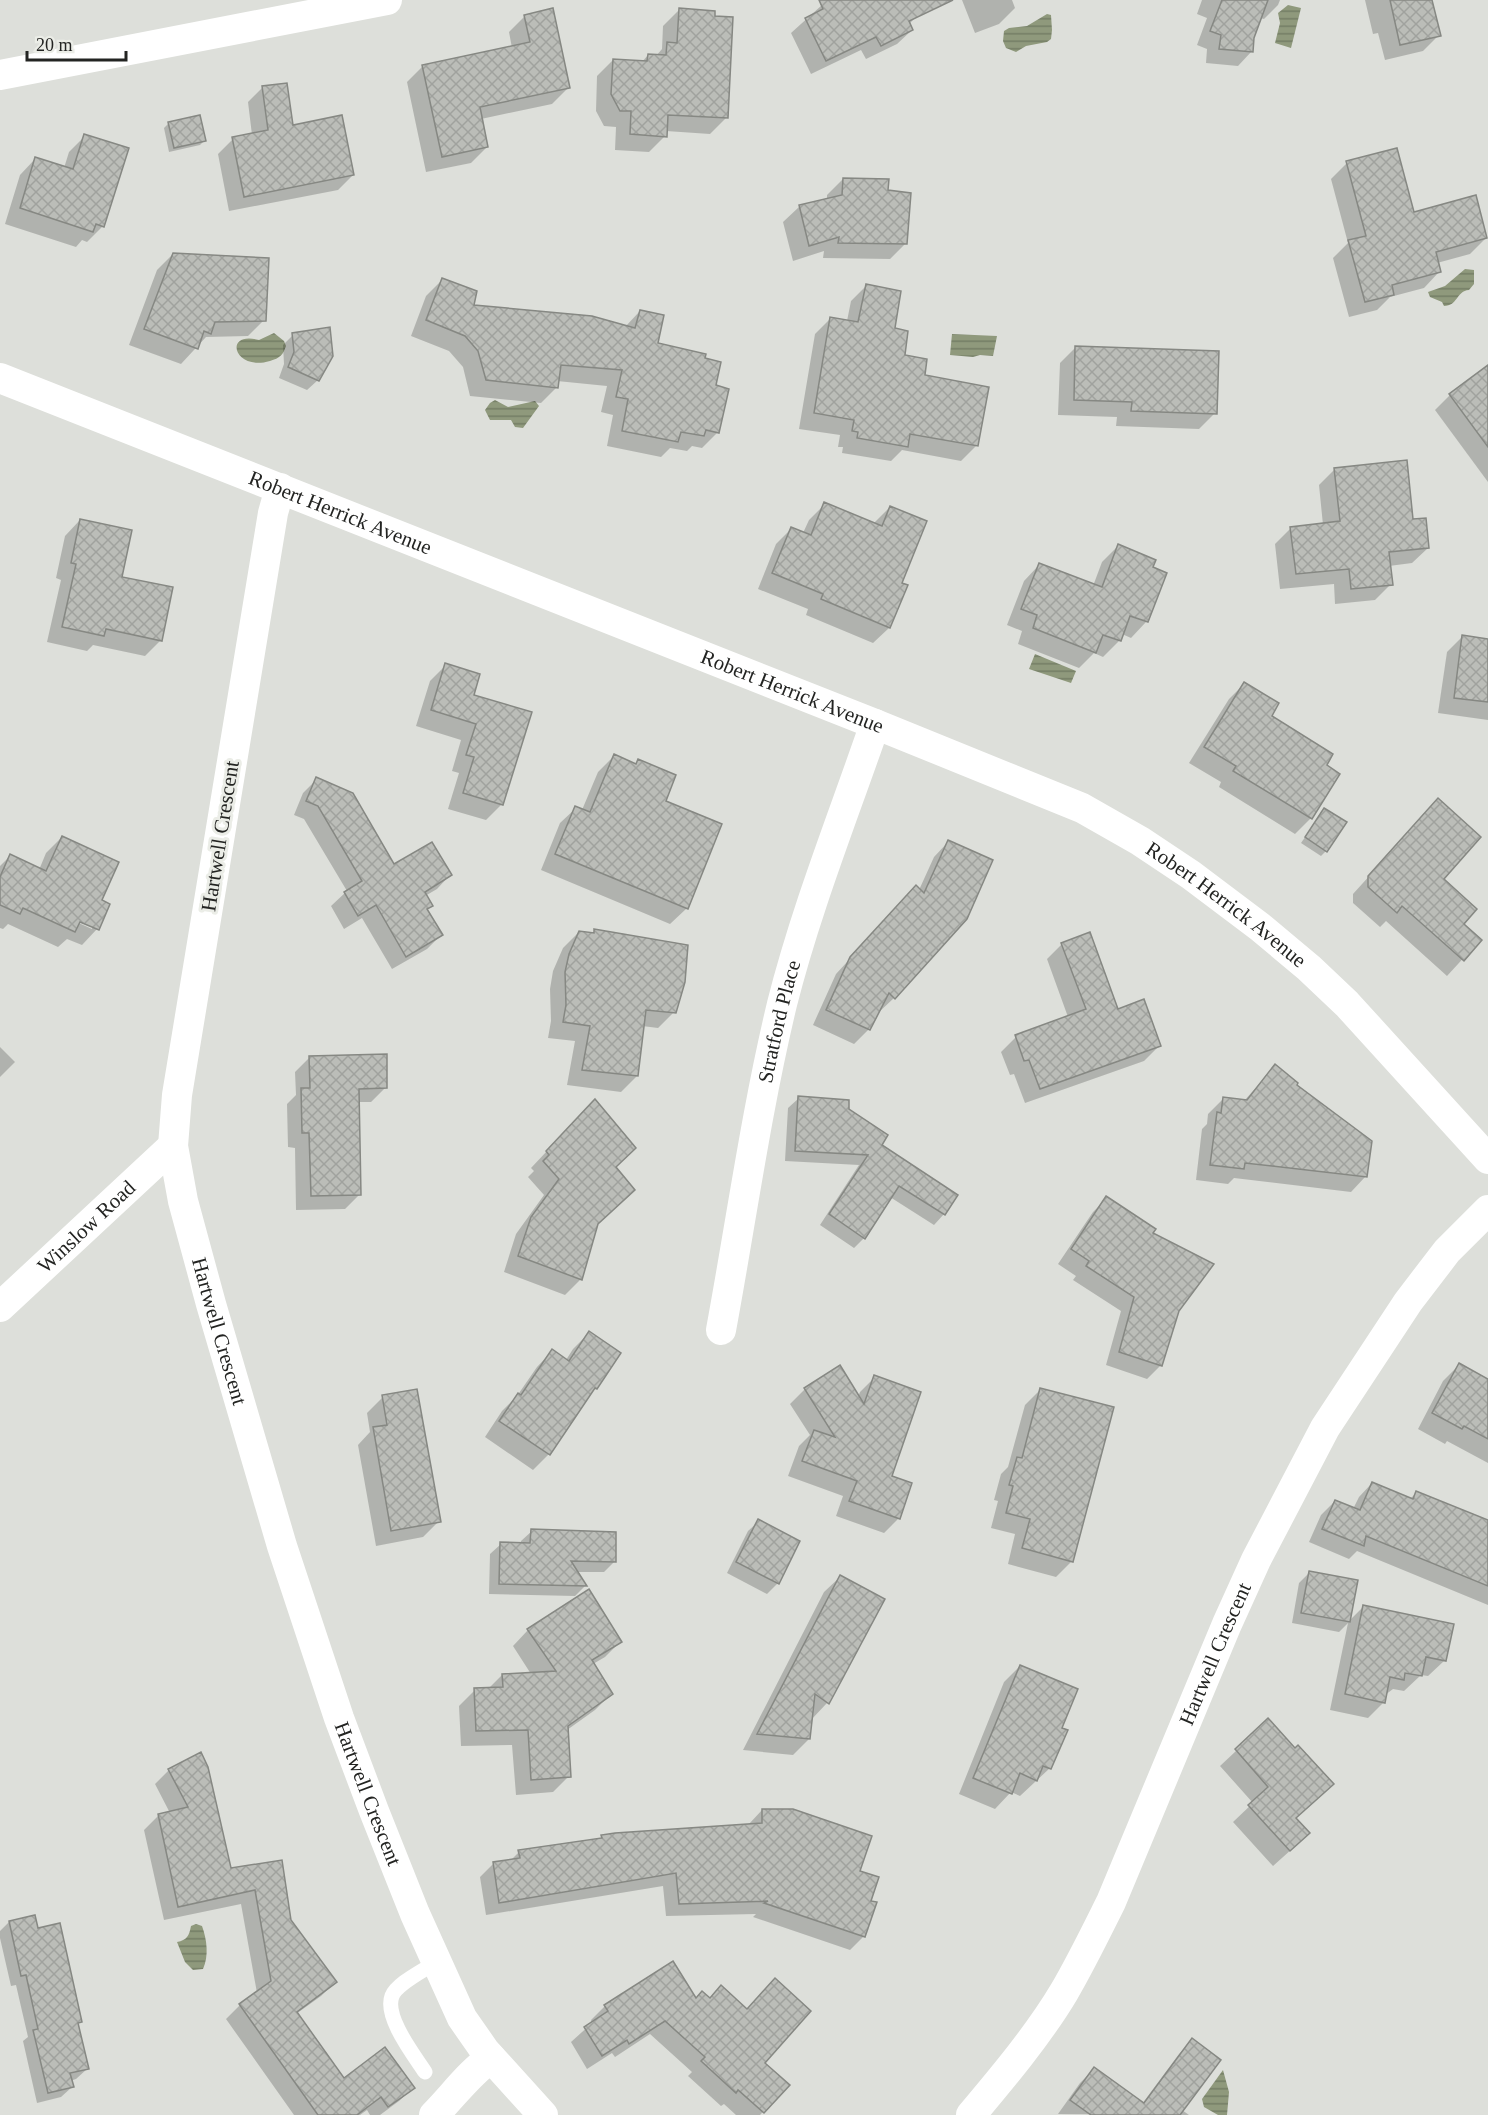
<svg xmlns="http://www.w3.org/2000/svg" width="1488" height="2115" font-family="'Times New Roman',serif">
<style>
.water{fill:url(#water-rules)}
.shadow{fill:#0003;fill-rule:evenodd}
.building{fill:url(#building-cross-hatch);stroke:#868883;stroke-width:1.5}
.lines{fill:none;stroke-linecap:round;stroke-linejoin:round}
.lane{stroke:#fff;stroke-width:15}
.street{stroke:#fff;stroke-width:30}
.labels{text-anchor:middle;stroke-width:6;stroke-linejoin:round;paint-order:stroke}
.street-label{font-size:21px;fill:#232422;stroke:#ebede7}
</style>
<defs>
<pattern id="water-rules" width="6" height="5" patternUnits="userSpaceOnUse" patternTransform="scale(1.5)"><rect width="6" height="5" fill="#8f997c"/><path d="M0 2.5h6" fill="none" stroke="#747d65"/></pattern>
<pattern id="building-cross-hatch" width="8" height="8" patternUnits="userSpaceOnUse" patternTransform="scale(1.5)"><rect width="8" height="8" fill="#bbbdb8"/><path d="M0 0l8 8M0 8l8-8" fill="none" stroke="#a0a29e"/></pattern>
</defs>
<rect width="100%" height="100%" fill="#dddfda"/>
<!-- water -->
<g class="water">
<path d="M1288,5L1301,8L1291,48L1275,43L1280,23L1278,13Z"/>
<path d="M1047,14L1051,15L1052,30L1051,39L1047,42L1026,46L1016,52L1006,48L1003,41L1004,31L1009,28L1027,26Z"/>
<path d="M1465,269L1474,270V284L1469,290C1456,291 1458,306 1444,306L1442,302L1430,297L1428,292L1445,286Z"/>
<path d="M274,333L284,341L286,346C283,355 280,358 270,361C233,372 223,330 259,340Z"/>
<path d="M952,334L997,336L993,356L980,355L973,357L950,355Z"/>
<path d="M495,400L508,407L535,401L539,406L523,428L515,427L511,420H490L485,410L490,403Z"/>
<path d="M1035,654L1076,671L1071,683L1029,669Z"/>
<path d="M196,1924L202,1926C207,1940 209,1956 203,1969L193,1970L185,1962L177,1942C187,1940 189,1936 191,1926Z"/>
<path d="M1223,2070L1229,2092L1227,2115H1218L1204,2107L1202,2099Z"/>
</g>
<!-- shadow -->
<g class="shadow">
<path d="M832,0H910L918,15L909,24L912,30L897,44L866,59L861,50L811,74L791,33L822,5Z"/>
<path d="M962,0H1012L1015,8L999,24L975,33Z"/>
<path d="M1202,0H1280L1278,5L1264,19L1260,18L1253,38L1252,51L1238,66L1206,63L1207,49L1197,45L1207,18L1197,14Z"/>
<path d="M1365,0H1431L1439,35L1423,51L1385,60L1378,33L1373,34Z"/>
<path d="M679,10L726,118L710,134L666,131L665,136L649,152L615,150L616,127L604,126L596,111L597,76L613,60L642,62L648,55L656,56L662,49L663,26Z"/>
<path d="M525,16L568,88L552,104L481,119L487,147L471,163L426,172L407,82L423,66L512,48L509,32Z"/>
<path d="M263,87L291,127L353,175L338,190L229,211L218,154L233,139L252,135L248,102Z"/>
<path d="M169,123L204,141L200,145L169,152L164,128Z"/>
<path d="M85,136L103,226L87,242L82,240L76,247L5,224L20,175L35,159L64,168L69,152Z"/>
<path d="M1347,163L1413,214L1486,238L1470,254L1437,263L1439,272L1424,288L1390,297L1377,310L1349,317L1333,258L1348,243L1331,179Z"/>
<path d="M843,179L906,243L890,259L823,258L824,251L793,261L783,222L799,207L827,200V195Z"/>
<path d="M173,254L264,320L248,336L206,337L181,364L129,345L157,270Z"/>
<path d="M442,280L472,306L625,327L640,311L656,344L703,359L714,387L718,432L702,448L692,446L687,451L670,448L661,457L607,446L613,415L601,412L607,386L557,381V387L541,403L470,396L463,367L449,351L411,336L426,296Z"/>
<path d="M866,286L893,329L903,356L923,376L977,445L961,461L902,450L891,461L842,453L843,447H838L840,435L799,429L815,334L831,318L847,321L851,301Z"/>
<path d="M293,335L318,380L307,390L279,378L284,364L283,345Z"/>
<path d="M1076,347L1215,413L1199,429L1116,426L1117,417L1058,415L1060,363Z"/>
<path d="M1488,367V482L1435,410L1450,395Z"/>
<path d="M1335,469L1412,521L1428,548L1412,563L1389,566L1391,584L1375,600L1335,604L1334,584L1280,589L1275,544L1291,528L1323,525L1319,485Z"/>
<path d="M825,504L873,524L890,507L900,584L889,628L873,643L806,615L808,609L758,589L776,544L792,528L803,533L809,520Z"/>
<path d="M80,520L161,640L145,656L93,645L87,651L47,642L61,580L56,578L65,536Z"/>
<path d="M1118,546L1151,568L1165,574L1146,622L1131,638L1122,634L1119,641L1103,657L1094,653L1079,668L1018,644L1022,631L1007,625L1024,581L1039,565L1093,586L1102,562Z"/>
<path d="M1463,636L1488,640V720L1438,713L1447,652Z"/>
<path d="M446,665L472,696L502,804L486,820L448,809L459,773L452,771L461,740L416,726L430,681Z"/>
<path d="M1244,684L1270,716L1325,766L1311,818L1295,834L1219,787L1221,782L1189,763L1229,699Z"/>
<path d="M614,756L635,765L639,761L664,802L720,825L686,909L670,924L541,870L560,823L576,808L582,810L598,772Z"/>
<path d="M317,779L393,866L450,875L437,889L425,896L431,906L426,910L441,935L427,949L392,969L362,918L344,929L331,906L347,891L304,819L294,815L303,793Z"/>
<path d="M1438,800L1441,879L1453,916L1480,940L1447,976L1386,921L1380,927L1353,903V894Z"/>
<path d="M1324,810L1326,851L1321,856L1301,843Z"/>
<path d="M62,837L100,900L108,904L97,929L82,945L67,939L58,947L8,924L3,929L0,928V866L10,856L39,870L46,853ZM73,917L92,926V929L72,920Z"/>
<path d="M948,842L965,918L894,998L879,1012L878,1011L869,1029L854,1044L813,1025L836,974L902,902L919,890L934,857Z"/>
<path d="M595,931L674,1012L658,1028L642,1026L637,1076L621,1092L567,1085L575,1041L548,1038L551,1021L550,989L553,971L563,948L579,932L591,934Z"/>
<path d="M1062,944L1117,1011L1159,1046L1144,1061L1025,1103L1014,1074L1010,1075L1001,1052L1016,1037L1068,1017L1047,959Z"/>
<path d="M0,1047L15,1062L0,1077Z"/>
<path d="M310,1057L386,1087L371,1102H358L360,1194L345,1209L296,1210L295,1148L288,1147L287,1104L296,1095L295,1072Z"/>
<path d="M1275,1066L1295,1085L1366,1176L1351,1192L1234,1178L1228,1184L1196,1180L1202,1129L1207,1124L1208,1114L1223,1099L1244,1101Z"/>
<path d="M799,1098L880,1145L944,1214L934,1225L890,1197L864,1238L854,1248L820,1225L859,1165L785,1161L788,1108Z"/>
<path d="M579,1117L614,1167L581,1279L565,1295L504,1272L516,1234L544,1195L528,1177L534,1171L531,1168Z"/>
<path d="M1107,1198L1151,1234L1178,1311L1161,1365L1147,1379L1106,1365L1121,1311L1073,1280L1076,1276L1058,1264L1093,1212Z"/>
<path d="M589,1333L619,1353L595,1388L586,1397L549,1454L533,1470L485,1437L502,1411L517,1396L537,1367L552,1351L566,1360L573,1349Z"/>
<path d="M1459,1365L1488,1380V1463L1447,1441L1445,1444L1418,1429L1443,1381Z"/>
<path d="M875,1377L890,1477L899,1518L884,1533L836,1516L843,1496L788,1476L799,1446L810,1435L790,1404L805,1389L858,1397L860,1392Z"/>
<path d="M1041,1389L1072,1561L1056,1577L1008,1564L1015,1534L991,1528L998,1501L994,1500L1001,1474L1008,1467L1025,1405Z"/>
<path d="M383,1397L439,1521L423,1537L376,1546L358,1445L370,1432L367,1413Z"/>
<path d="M1372,1483L1410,1499L1417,1492L1488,1522V1605L1357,1551L1349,1559L1309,1542L1321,1515L1335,1501L1353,1509L1359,1497Z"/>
<path d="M759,1521L778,1583L767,1594L727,1573L748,1531Z"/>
<path d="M532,1531L614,1562L604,1572H576L585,1586L575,1596L489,1594L490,1554L501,1544H521V1541Z"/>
<path d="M1310,1572L1349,1621L1364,1606L1444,1661L1428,1676L1421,1675L1404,1691L1393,1689L1385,1695L1384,1702L1368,1718L1330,1710L1348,1623L1339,1632L1292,1623L1299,1583Z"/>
<path d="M840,1577L883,1599L827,1703L811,1720L809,1739L793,1755L743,1750L824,1592Z"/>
<path d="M528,1630L621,1641L605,1657L593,1664L611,1694L595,1710L567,1730L569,1776L553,1792L516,1795L512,1745L461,1746L459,1706L475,1690L488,1689L502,1675L531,1674L513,1646Z"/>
<path d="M1020,1666L1060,1728L1050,1768L1020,1796L1011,1792L995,1809L959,1794L1004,1682Z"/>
<path d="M1268,1721L1294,1819L1292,1849L1273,1866L1233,1822L1253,1803L1220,1766Z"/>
<path d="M169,1770L230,1870L280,1861L289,1920L335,1982L321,1996L296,2014L344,2080L413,2088L399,2101L380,2115H370L367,2110L360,2115H294L226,2019L240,2005L257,1993L241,1904L164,1920L144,1830L158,1816L170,1813L155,1784Z"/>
<path d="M762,1810L858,1872L869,1902L864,1936L850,1950L753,1917L756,1914L666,1916L663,1886L486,1915L480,1877L494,1863L510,1861L519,1852L599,1839L602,1837L749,1824Z"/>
<path d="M9,1922L36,1930L80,2022L77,2024L87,2069L76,2079L70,2081L72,2087L61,2097L37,2103L23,2041L28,2037L16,1985L11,1986L0,1938V1931Z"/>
<path d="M721,1987L763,2063L788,2085L760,2115H736L724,2104L721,2106L688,2076L692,2072L650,2034L615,2057L612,2053L587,2069L571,2042L592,2023L591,2020L605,2006L709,1999Z"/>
<path d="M1192,2040L1182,2110L1189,2115L1058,2114L1080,2083L1094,2069L1142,2104L1179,2054Z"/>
</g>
<!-- building -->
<g class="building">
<path d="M819,0H953L909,21L913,30L881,46L876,37L826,61L805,18L823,9Z"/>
<path d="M1222,0H1268L1254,38L1253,52L1219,49L1221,35L1210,31Z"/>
<path d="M1390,0H1432L1441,36L1400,45Z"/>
<path d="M553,8L570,88L480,107L488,147L442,157L422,65L530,42L524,15Z"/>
<path d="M679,8L715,11V16L733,17L728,118L668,115L667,137L630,134L631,111H620L611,94L613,59L647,61L648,54L666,55L667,42L677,43Z"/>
<path d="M287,83L293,125L342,115L354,175L244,197L232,137L268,130L262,86Z"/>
<path d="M200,115L206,141L174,148L168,122Z"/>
<path d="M84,134L129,148L104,227L96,224L93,232L20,208L35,157L73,169Z"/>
<path d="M1397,148L1414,212L1476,195L1487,238L1436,252L1441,272L1392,285L1394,295L1365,302L1348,240L1366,236L1346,161Z"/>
<path d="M843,178L889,179L888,190L911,193L907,244L838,243L839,237L809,246L799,205L842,195Z"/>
<path d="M173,253L269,258L266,321L215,322L211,334L204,331L198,349L144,329Z"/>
<path d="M442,278L477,291L474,305L592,316L635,328L640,310L664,315L658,343L706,354L705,358L721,362L716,385L729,389L719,433L706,430L704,436L681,432L678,442L622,431L628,399L616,397L622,370L561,365L558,388L486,380L478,351L465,336L426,320Z"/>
<path d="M866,284L901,291L895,328L908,331L905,355L927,359L925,375L989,387L978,446L910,434L908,447L857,438L858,432L852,431L854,420L814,413L830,317L858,322Z"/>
<path d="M330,327L333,356L319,381L288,367L294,352L292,333Z"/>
<path d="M1075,346L1219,351L1217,414L1131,411L1132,402L1074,400Z"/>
<path d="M1488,365V447L1449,394Z"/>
<path d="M1407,460L1413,519L1426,518L1429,548L1389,552L1393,585L1351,589L1349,569L1296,574L1290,527L1340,521L1334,468Z"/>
<path d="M824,502L882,526L890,506L927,521L902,583L908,585L890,628L821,599L823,594L772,573L791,527L811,535Z"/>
<path d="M80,519L132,530L122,577L173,587L162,641L106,629L104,636L62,627L76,564L71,563Z"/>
<path d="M1118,544L1156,560L1153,567L1167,573L1148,622L1130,616L1121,641L1103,635L1096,653L1033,628L1037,615L1021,609L1039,563L1102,587Z"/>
<path d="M1462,635L1488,639V702L1454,698Z"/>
<path d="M445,663L480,674L474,695L532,712L503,805L463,793L474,757L466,755L476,724L431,710Z"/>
<path d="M1244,682L1279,703L1272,716L1333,754L1327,765L1340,774L1312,819L1233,771L1236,766L1204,747Z"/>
<path d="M614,754L636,764L638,759L676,775L666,801L722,824L688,909L555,854L575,806L590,812Z"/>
<path d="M316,777L353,793L394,864L432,842L452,875L425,892L433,906L427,909L443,935L406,957L376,905L358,916L344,892L362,881L318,806L306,801Z"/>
<path d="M1438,798L1481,837L1444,879L1477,909L1464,924L1482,940L1464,961L1402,906L1397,913L1368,887V876Z"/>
<path d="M1324,808L1347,822L1327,852L1305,837Z"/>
<path d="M62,836L119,862L102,900L110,904L99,930L80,922L75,932L23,908L20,914L0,905V877L10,854L46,871Z"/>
<path d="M948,840L993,860L967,919L895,999L889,993L870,1030L826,1010L850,957L916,885L924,893Z"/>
<path d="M594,929L688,945L685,982L676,1013L646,1010L638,1076L582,1070L590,1026L563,1022L566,1005L565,972L569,954L579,931L594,933Z"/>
<path d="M1090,932L1118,1009L1144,999L1161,1046L1040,1089L1029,1060L1024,1061L1015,1035L1086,1009L1061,943Z"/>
<path d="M387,1054V1088L359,1089L361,1195L311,1196L309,1133H302L301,1088H310L309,1056Z"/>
<path d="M1275,1064L1298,1083L1297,1085L1372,1141L1367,1177L1245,1163L1244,1169L1210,1165L1217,1112L1221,1113L1223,1097L1247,1100Z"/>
<path d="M798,1096L849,1100V1109L888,1135L882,1145L958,1195L945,1215L899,1186L865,1239L829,1214L868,1155L795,1151Z"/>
<path d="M595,1099L636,1148L616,1167L635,1190L598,1224L582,1280L518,1256L531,1217L559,1179L543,1161L549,1155L546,1151Z"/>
<path d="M1106,1196L1156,1229L1153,1233L1214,1264L1179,1311L1162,1366L1119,1352L1134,1297L1086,1266L1089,1261L1071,1249Z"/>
<path d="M589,1331L621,1353L597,1389L595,1388L550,1455L499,1421L518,1393L521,1395L552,1349L569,1361Z"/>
<path d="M1459,1363L1488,1379V1439L1464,1426L1462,1429L1432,1413Z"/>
<path d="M840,1365L864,1404L874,1375L921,1392L892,1476L912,1483L900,1519L849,1501L857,1481L802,1461L814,1430L835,1437L804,1388Z"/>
<path d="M1040,1388L1114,1407L1073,1562L1022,1548L1030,1519L1006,1513L1013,1486L1009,1485L1017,1457L1022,1458Z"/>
<path d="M417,1389L441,1522L391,1531L373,1427L387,1425L382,1395Z"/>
<path d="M1372,1482L1413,1499L1416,1491L1488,1520V1586L1366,1536L1364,1546L1322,1529L1335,1500L1360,1510Z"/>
<path d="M758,1519L800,1541L779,1584L736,1562Z"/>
<path d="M531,1529L616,1532V1562L571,1561L587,1586L499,1584L500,1542L530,1543Z"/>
<path d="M1309,1571L1358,1580L1350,1622L1301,1613Z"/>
<path d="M840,1575L885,1599L829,1704L815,1694L810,1739L757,1734Z"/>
<path d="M589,1589L622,1642L592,1660L613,1694L568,1726L571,1777L531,1780L528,1730L476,1731L474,1688L503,1687L502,1674L556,1671L527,1629Z"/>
<path d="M1363,1605L1454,1624L1446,1661L1426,1657L1422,1676L1405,1673L1404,1680L1390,1677L1385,1703L1345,1694Z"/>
<path d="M1020,1665L1078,1689L1062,1728L1068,1730L1051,1769L1043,1766L1037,1781L1020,1773L1012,1794L973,1778Z"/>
<path d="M1268,1718L1295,1748L1298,1745L1334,1784L1296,1818L1310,1833L1290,1851L1248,1805L1268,1787L1235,1749Z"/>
<path d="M201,1752L208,1767L231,1868L282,1860L291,1920L337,1982L297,2012L344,2078L385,2047L415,2088L388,2107L381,2097L357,2115H318L239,2004L271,1981L255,1890L178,1907L158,1814L188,1807L168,1769Z"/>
<path d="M762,1809H793L872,1836L860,1871L879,1877L871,1901L877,1902L865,1937L764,1903L768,1901L679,1904L676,1873L499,1903L493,1862L520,1858L518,1850L602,1838L601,1835L615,1833L762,1823Z"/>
<path d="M35,1915L38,1928L60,1923L82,2022L78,2023L89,2069L70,2073L74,2087L48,2093L33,2030L38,2029L26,1975L21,1976L9,1921Z"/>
<path d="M673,1961L696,1998L702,1991L710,1998L721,1985L747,2009L775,1978L811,2011L765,2063L790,2085L764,2113L738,2090L736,2093L701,2061L705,2057L665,2021L629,2044L627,2040L602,2056L584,2027L608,2011L604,2005Z"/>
<path d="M1192,2038L1221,2060L1180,2115H1091L1070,2100L1094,2067L1144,2103Z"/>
</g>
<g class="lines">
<!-- lane -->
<path class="lane" d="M425,2072C414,2055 384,2017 392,1996C397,1983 425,1970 436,1962"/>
<!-- street -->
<g class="street">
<path d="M0,75L387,0"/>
<path id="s1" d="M0,378L875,724L1082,808L1140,841L1191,875L1260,927L1309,968L1347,1004L1488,1159"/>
<path id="s2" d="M280,488L273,513L177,1095L173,1146L183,1201L211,1304L282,1546L339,1718L374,1811L415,1914L462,2018L485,2051L543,2115"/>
<path id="s3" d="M0,1307L173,1146"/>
<path id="s4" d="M721,1330C741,1222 756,1112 782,1004C806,909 843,817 875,724"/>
<path d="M434,2115C453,2096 469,2073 491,2058"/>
<path id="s5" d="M971,2115C1003,2077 1039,2034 1064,1992C1081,1963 1096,1932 1111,1902L1227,1624L1256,1560L1325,1428L1408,1302L1447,1251L1488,1210"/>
</g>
</g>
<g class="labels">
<!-- street labels -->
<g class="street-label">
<text dy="7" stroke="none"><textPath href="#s1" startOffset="366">Robert Herrick Avenue</textPath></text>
<text dy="7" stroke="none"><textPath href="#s1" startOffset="852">Robert Herrick Avenue</textPath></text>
<text transform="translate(220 836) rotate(-81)" y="7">Hartwell Crescent</text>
<text dy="7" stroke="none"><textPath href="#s1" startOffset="1338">Robert Herrick Avenue</textPath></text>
<text dy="7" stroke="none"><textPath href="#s4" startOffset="314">Stratford Place</textPath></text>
<text dy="7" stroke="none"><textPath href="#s3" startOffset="118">Winslow Road</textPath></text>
<text dy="7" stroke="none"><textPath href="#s2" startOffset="858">Hartwell Crescent</textPath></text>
<text dy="7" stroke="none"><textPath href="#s5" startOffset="525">Hartwell Crescent</textPath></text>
<text dy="7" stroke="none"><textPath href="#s2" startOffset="1344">Hartwell Crescent</textPath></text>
</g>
</g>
<!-- scale -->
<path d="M27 51v9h99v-9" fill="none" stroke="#232422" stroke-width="3"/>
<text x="36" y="51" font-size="18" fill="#232422" stroke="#ebede7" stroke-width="4.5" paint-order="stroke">20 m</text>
</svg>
